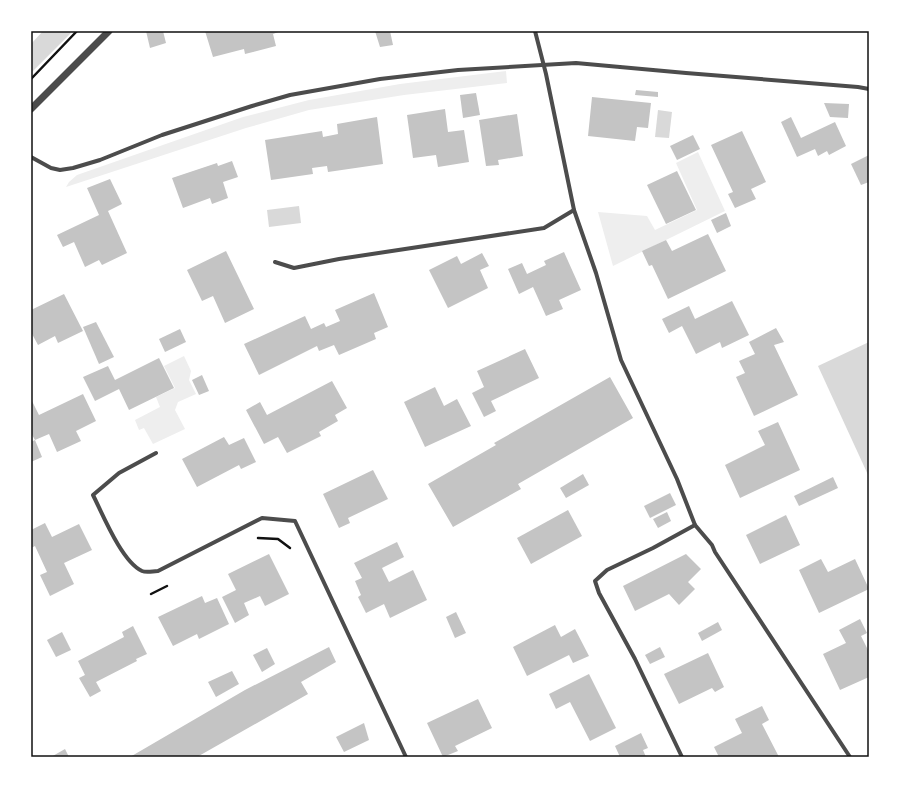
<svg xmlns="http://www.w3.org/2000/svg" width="900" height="788" font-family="'Fira Sans',sans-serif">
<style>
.green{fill:#eee}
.water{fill:#d9d9d9}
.building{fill:#c4c4c4}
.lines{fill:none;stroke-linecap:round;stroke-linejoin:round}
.path{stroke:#111;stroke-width:2.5}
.minor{stroke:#4c4c4c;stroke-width:4}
.tertiary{stroke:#4c4c4c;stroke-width:7}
.neatline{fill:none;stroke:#111;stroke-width:1.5}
</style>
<rect width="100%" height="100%" fill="#fff"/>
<!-- green -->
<g class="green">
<path d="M506,71L507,83L404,95L309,110L246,128L66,187L69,182L77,175L243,117L309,100L400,84Z"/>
<path d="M698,152L725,211L613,266L598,212L647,216L655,230L697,210L676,163Z"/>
<path d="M184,356L191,371L189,380L196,394L178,402L175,410L185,429L153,444L144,428L139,430L135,420L160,407L156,397L175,388L164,366Z"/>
</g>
<!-- water -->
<g class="water">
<path d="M43,31H69L71,33L31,73V44Z"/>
<path d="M658,110L672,112L669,138L655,137Z"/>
<path d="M299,206L301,223L269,227L267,210Z"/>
<path d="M869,342V477L818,366Z"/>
</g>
<!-- building -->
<g class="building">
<path d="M146,31H163L166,43L150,48Z"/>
<path d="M205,31H281L273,34L276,46L245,54L244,49L213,57Z"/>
<path d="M375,31H390L393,45L380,47Z"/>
<path d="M636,90L658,92V97L635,95Z"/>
<path d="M476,93L480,115L463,118L460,95Z"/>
<path d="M592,97L651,103L648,128L637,127L635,141L588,136Z"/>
<path d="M824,103L849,104L848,118L830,117Z"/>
<path d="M445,109L448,132L464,130L469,162L438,167L436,155L413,158L407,115Z"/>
<path d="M517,114L523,156L498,160L499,165L486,166L479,120Z"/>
<path d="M377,117L383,164L328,172L327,166L312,168L313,174L271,180L265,140L322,131L323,137L338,134L337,124Z"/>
<path d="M791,117L801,138L835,122L846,146L829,155L827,151L818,156L815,149L797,157L781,122Z"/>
<path d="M742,131L766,182L751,189L756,199L735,208L728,194L733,192L711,145Z"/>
<path d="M693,135L700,149L677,160L670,146Z"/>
<path d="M869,155V182L861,185L851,164Z"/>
<path d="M232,161L238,177L223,182L228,198L212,204L210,198L183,208L172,178L217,163L218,166Z"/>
<path d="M677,171L696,210L666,224L647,185Z"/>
<path d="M110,179L122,204L108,211L127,253L102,265L99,260L85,267L74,242L63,247L57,235L99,215L87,188Z"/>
<path d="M726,213L731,226L717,233L711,220Z"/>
<path d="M708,234L726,271L668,299L652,265L649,266L642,251L666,240L672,251Z"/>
<path d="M226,251L254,309L225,323L213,296L202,301L187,270Z"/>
<path d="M564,252L581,290L559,300L563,309L546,316L533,287L519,294L508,269L522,263L527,274L546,265L544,261Z"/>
<path d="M482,253L489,266L480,270L488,288L448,308L429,270L457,256L461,264Z"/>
<path d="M374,293L388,327L374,333L376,339L339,355L334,345L319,351L317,346L259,375L244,344L305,316L311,329L324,323L326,327L340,321L335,310Z"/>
<path d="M64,294L83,331L58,343L55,336L38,345L31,332V310Z"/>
<path d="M732,301L749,335L722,348L720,342L696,354L682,326L669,333L662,319L689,306L695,319Z"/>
<path d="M96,322L114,357L99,364L83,327Z"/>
<path d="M776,328L784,342L774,345L798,395L754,416L736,377L745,373L739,361L755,354L749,342Z"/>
<path d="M180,329L186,342L165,352L159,339Z"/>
<path d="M525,349L539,378L491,401L496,411L484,417L472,393L484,387L477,371Z"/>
<path d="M159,358L174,388L129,410L119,389L95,401L83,377L108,366L115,380Z"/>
<path d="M202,375L209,391L199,395L192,380Z"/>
<path d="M610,377L633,418L518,484L521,489L453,527L428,484L496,445L494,443Z"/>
<path d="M332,381L347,408L335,415L338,421L319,432L321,436L287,453L278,437L264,444L246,410L260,402L267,415Z"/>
<path d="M435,387L444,406L457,399L471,426L425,447L404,402Z"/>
<path d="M83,394L96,421L76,431L81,441L57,452L49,434L35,440L31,433V401H32L39,415Z"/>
<path d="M778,422L800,470L740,498L725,465L765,445L758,431Z"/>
<path d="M224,437L229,445L244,438L256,462L241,469L239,465L197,487L182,459Z"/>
<path d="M35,440L42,457L31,462V442Z"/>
<path d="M373,470L388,499L348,518L350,523L339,528L323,494Z"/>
<path d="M583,474L589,485L566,498L560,488Z"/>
<path d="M833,477L838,488L799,506L794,496Z"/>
<path d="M670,493L676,505L650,518L644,506Z"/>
<path d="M568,510L582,536L531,564L517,538Z"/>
<path d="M667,512L671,521L658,528L653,519Z"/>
<path d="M786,515L800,545L760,564L746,535Z"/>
<path d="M45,523L52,537L79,524L92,550L64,563L74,584L50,596L40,575L47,572L35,546L31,548V530Z"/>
<path d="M397,542L404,557L382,568L389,582L413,570L427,600L390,618L384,604L366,613L358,597L361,595L355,581L362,578L354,563Z"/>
<path d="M269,554L289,594L265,606L260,596L244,603L249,615L235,623L222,597L236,590L228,574Z"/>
<path d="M686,554L701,569L688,582L695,589L679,605L669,594L635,611L623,586Z"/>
<path d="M821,559L828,572L855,559L869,589L819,613L799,570Z"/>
<path d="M202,596L205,603L217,598L229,624L199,639L197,634L173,646L158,617Z"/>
<path d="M456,612L466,633L455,638L446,617Z"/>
<path d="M860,619L867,633L861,636L869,652V677L840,690L823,654L846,643L839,630Z"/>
<path d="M718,622L722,630L702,641L698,633Z"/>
<path d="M555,625L561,637L575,629L589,656L573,663L569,655L527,676L513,647Z"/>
<path d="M133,626L147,654L136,659L137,661L96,682L101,691L90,697L79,678L85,675L78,661L124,637L122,632Z"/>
<path d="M62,632L71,650L56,657L47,640Z"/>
<path d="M329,647L336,662L301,682L308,694L197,757H130L245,690Z"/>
<path d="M660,647L665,657L650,664L645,655Z"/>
<path d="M267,648L275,664L262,672L253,655Z"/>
<path d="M708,653L724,687L715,692L712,688L679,704L664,674Z"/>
<path d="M232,671L239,684L216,697L208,682Z"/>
<path d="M589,674L616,728L590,741L570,702L556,709L549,694Z"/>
<path d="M478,699L492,728L455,746L458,751L443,757L427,723Z"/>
<path d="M762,706L769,720L762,724L779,757H719L714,747L742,733L735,719Z"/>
<path d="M364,723L369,740L344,752L336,737Z"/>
<path d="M641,733L648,748L643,750L646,757H620L615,746Z"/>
<path d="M65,749L69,757H51Z"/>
</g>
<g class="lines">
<!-- path -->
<g class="path">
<path d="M31,79L77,31"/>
<path d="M258,538L278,539L290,548"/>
<path d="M151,594L167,586"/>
</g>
<!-- minor -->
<g class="minor">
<path d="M535,31L546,74L574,210L596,273L621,360L677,479L695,525L712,545L715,552L850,757"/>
<path d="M31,157L51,168L60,170L73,168L100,160L162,135L252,106L290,95L380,79L458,70L576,63L686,73L858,87L869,89"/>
<path d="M275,262L294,268L339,259L544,228L574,210"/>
<path d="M156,453L119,473L93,495C103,515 122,562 142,571C147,573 153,571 158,571L262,518L295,521L406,757"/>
<path d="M682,757L635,659L599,593L595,581L607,570L653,548L695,525"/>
</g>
<!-- tertiary -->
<path class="tertiary" d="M31,109L109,31"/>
</g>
<!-- border -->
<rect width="900" height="788" fill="none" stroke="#ffffff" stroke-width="64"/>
<rect x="32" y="32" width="836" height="724" class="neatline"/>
</svg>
